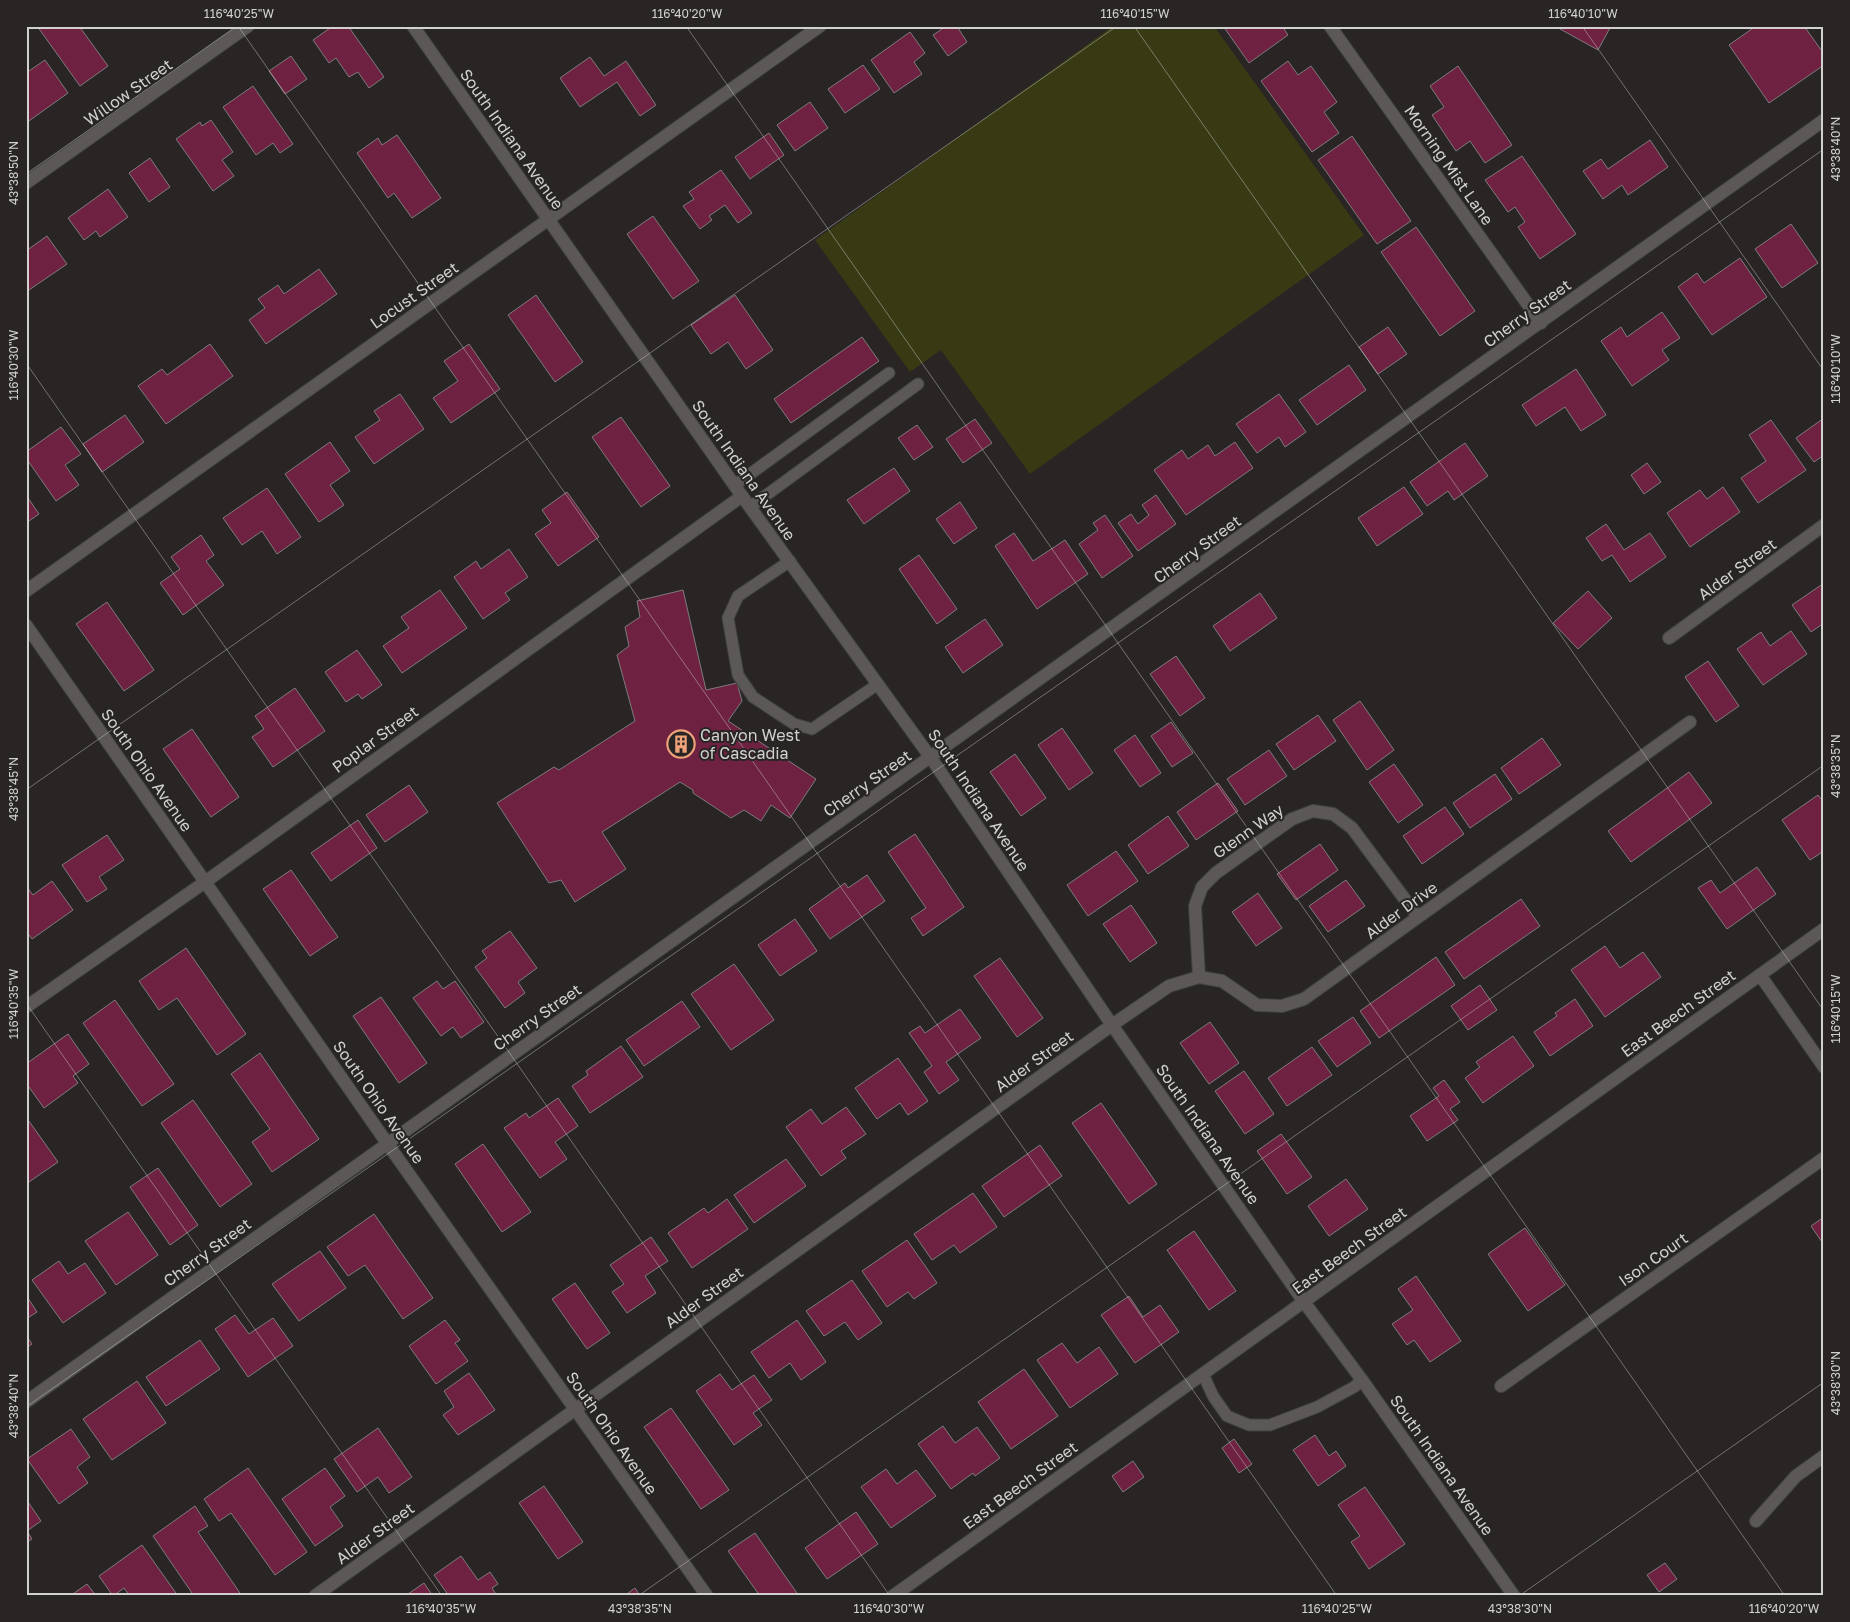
<svg xmlns="http://www.w3.org/2000/svg" width="1850" height="1622" font-family="'Golos Text',sans-serif">
<style>
.green{fill:#373a13}
.building{fill:#6f2141;stroke:#7e7b7c}
.lines{fill:none;stroke-linecap:round;stroke-linejoin:round}
.service-casing{stroke:#424140;stroke-width:13}
.minor-casing{stroke:#424140;stroke-width:14}
.secondary-casing{stroke:#424140;stroke-width:14}
.service{stroke:#5b5857;stroke-width:11}
.minor{stroke:#5b5857;stroke-width:12}
.secondary{stroke:#5b5857;stroke-width:12}
.ticks{fill:none;stroke:#d2d1d0;stroke-width:1;stroke-opacity:0.45}
.labels{text-anchor:middle;stroke-width:4;stroke-linejoin:round;paint-order:stroke}
.street-label{font-size:16px;fill:#d2d1d0;stroke:#282524}
.poi-label{font-size:16px;fill:#d2d1d0;stroke:#282524;text-anchor:start}
.neatline{fill:none;stroke:#d2d1d0;stroke-width:2}
.ticks-label{font-size:12px;text-anchor:middle;fill:#d2d1d0}
</style>
<rect width="100%" height="100%" fill="#282524"/>
<!-- green -->
<path class="green" d="M1113,26H1214L1364,235L1030,474L941,350L910,372L815,240Z"/>
<!-- building -->
<g class="building">
<path d="M37,26H79L108,66L80,86Z"/>
<path d="M333,26H348L384,77L369,88L358,72L349,77L336,58L329,63L313,40Z"/>
<path d="M940,26H960L958,28L967,42L948,56L933,35L942,29Z"/>
<path d="M1223,26H1282L1288,35L1249,63Z"/>
<path d="M1562,26H1611L1598,50L1560,29Z"/>
<path d="M1756,26H1804L1824,54V65L1769,103L1729,45Z"/>
<path d="M910,32L925,53L914,62L922,74L894,93L871,60Z"/>
<path d="M291,56L307,79L285,94L269,71Z"/>
<path d="M590,57L604,76L626,61L656,105L640,116L617,82L580,107L560,78Z"/>
<path d="M45,60L68,93L26,123V73Z"/>
<path d="M1288,61L1298,75L1311,66L1337,102L1324,112L1339,133L1312,152L1261,81Z"/>
<path d="M863,65L880,89L845,113L828,89Z"/>
<path d="M1458,66L1512,145L1485,163L1470,141L1456,151L1432,115L1444,107L1430,86Z"/>
<path d="M253,86L293,144L280,153L273,143L256,155L223,107Z"/>
<path d="M810,102L828,128L795,151L777,125Z"/>
<path d="M211,120L233,152L222,160L234,176L213,191L176,139L200,122L202,126Z"/>
<path d="M769,133L784,155L750,179L735,157Z"/>
<path d="M397,135L441,198L412,218L394,193L388,198L357,153L378,138L382,145Z"/>
<path d="M1352,136L1411,221L1377,244L1318,160Z"/>
<path d="M1650,140L1668,167L1628,195L1622,185L1603,199L1583,171L1601,159L1608,169Z"/>
<path d="M1522,156L1576,234L1540,259L1518,227L1525,222L1515,207L1508,212L1485,180Z"/>
<path d="M150,158L170,187L149,202L129,173Z"/>
<path d="M721,170L752,213L738,223L725,205L709,216L712,220L700,229L683,206L694,199L689,192Z"/>
<path d="M108,189L128,217L100,237L96,231L84,240L68,218Z"/>
<path d="M653,216L699,281L673,299L627,234Z"/>
<path d="M1791,224L1818,263L1782,288L1755,249Z"/>
<path d="M1416,227L1475,311L1440,336L1381,252Z"/>
<path d="M47,236L67,264L26,292V251Z"/>
<path d="M1740,258L1767,297L1712,335L1678,287L1697,273L1704,283Z"/>
<path d="M319,269L337,294L266,344L249,320L265,308L258,299L278,285L284,294Z"/>
<path d="M536,295L583,362L555,382L508,315Z"/>
<path d="M735,295L773,350L746,369L728,342L711,354L691,325Z"/>
<path d="M1662,312L1680,338L1662,350L1669,360L1632,386L1601,341L1621,327L1627,337Z"/>
<path d="M1388,327L1407,354L1378,374L1359,347Z"/>
<path d="M862,337L879,361L791,423L774,399Z"/>
<path d="M210,344L233,376L166,424L138,386L162,369L167,375Z"/>
<path d="M469,344L500,389L451,423L433,398L458,381L444,361Z"/>
<path d="M1349,365L1366,390L1317,425L1299,400Z"/>
<path d="M1576,369L1606,415L1581,431L1565,407L1536,426L1522,405Z"/>
<path d="M400,394L424,429L374,464L355,437L380,420L374,411Z"/>
<path d="M1279,394L1306,432L1285,447L1279,437L1257,453L1236,424Z"/>
<path d="M125,415L144,442L102,472L83,444Z"/>
<path d="M621,417L670,486L641,507L592,437Z"/>
<path d="M1824,418V455L1814,462L1796,438Z"/>
<path d="M975,419L992,443L963,463L946,439Z"/>
<path d="M1771,420L1806,470L1758,503L1741,478L1766,461L1749,435Z"/>
<path d="M917,425L933,447L914,460L898,438Z"/>
<path d="M61,427L81,454L65,465L79,485L56,501L26,458V452Z"/>
<path d="M330,442L350,471L330,485L344,505L319,522L285,474Z"/>
<path d="M1235,442L1253,468L1186,515L1154,470L1182,450L1188,459L1208,445L1215,456Z"/>
<path d="M1465,443L1488,476L1454,500L1448,491L1427,506L1410,482Z"/>
<path d="M1647,463L1661,482L1644,494L1631,475Z"/>
<path d="M894,468L910,491L864,524L847,500Z"/>
<path d="M1404,487L1423,514L1377,546L1358,518Z"/>
<path d="M1723,487L1740,512L1690,547L1667,513L1700,490L1707,499Z"/>
<path d="M267,488L301,537L277,554L262,531L242,545L223,518Z"/>
<path d="M567,492L599,537L558,566L535,534L551,523L542,510Z"/>
<path d="M26,495L39,514L26,523Z"/>
<path d="M1156,495L1176,524L1138,551L1118,523L1131,514L1138,524L1149,515L1142,505Z"/>
<path d="M960,502L977,528L954,544L936,519Z"/>
<path d="M1105,515L1133,556L1102,578L1079,544L1098,530L1093,523Z"/>
<path d="M1606,524L1624,550L1650,533L1666,557L1630,582L1612,555L1602,561L1586,538Z"/>
<path d="M1014,533L1033,561L1065,540L1088,574L1037,609L995,546Z"/>
<path d="M201,535L214,555L206,561L224,585L183,615L160,583L180,569L171,557Z"/>
<path d="M509,549L528,577L505,593L510,600L483,619L454,577L476,561L481,569Z"/>
<path d="M919,555L957,609L937,624L899,569Z"/>
<path d="M1824,583V623L1811,632L1792,605Z"/>
<path d="M440,590L467,628L402,673L383,646L409,628L401,617Z"/>
<path d="M683,590L706,690L737,683L742,701L728,721L816,779L790,818L771,805L761,821L744,810L731,818L693,793V790L680,782L602,832L626,869L575,902L561,880L549,883L497,803L554,767L559,770L635,721L617,655L629,646L625,627L640,617L637,601Z"/>
<path d="M1588,591L1612,618L1578,649L1553,623Z"/>
<path d="M1260,593L1277,618L1230,651L1213,626Z"/>
<path d="M107,602L154,670L124,691L76,624Z"/>
<path d="M985,619L1003,645L963,673L945,647Z"/>
<path d="M1791,631L1807,654L1763,685L1737,649L1761,632L1770,646Z"/>
<path d="M357,650L382,685L362,699L358,694L346,702L325,672Z"/>
<path d="M1176,656L1205,698L1180,716L1150,674Z"/>
<path d="M1708,661L1739,706L1716,722L1685,677Z"/>
<path d="M295,688L325,731L273,767L252,737L264,729L255,716Z"/>
<path d="M1360,701L1394,750L1367,770L1333,720Z"/>
<path d="M1318,715L1336,741L1294,770L1276,744Z"/>
<path d="M1171,722L1193,753L1172,767L1151,736Z"/>
<path d="M1062,728L1093,773L1069,790L1038,745Z"/>
<path d="M192,729L239,797L211,817L163,749Z"/>
<path d="M1135,735L1161,773L1140,787L1114,750Z"/>
<path d="M1542,738L1561,765L1519,794L1501,768Z"/>
<path d="M1269,750L1287,776L1245,805L1227,779Z"/>
<path d="M1015,754L1046,798L1021,816L990,772Z"/>
<path d="M1394,764L1423,805L1398,823L1369,782Z"/>
<path d="M1689,772L1712,803L1631,862L1608,831Z"/>
<path d="M1495,774L1512,799L1470,828L1453,803Z"/>
<path d="M1218,783L1238,811L1196,840L1177,812Z"/>
<path d="M409,785L428,812L385,842L366,815Z"/>
<path d="M1818,795L1824,803V851L1810,860L1782,820Z"/>
<path d="M1445,807L1464,834L1422,864L1403,836Z"/>
<path d="M1168,816L1189,846L1148,874L1128,845Z"/>
<path d="M358,820L377,848L331,881L311,853Z"/>
<path d="M915,834L964,907L923,936L911,918L926,908L888,852Z"/>
<path d="M107,835L124,860L99,877L107,889L87,902L62,865Z"/>
<path d="M1320,844L1338,870L1296,900L1277,874Z"/>
<path d="M1116,851L1138,881L1088,916L1067,885Z"/>
<path d="M1757,867L1776,894L1727,929L1698,888L1711,880L1720,893Z"/>
<path d="M291,870L338,937L310,956L263,889Z"/>
<path d="M867,875L885,901L830,939L809,909L845,883L848,888Z"/>
<path d="M1346,880L1365,906L1328,932L1309,906Z"/>
<path d="M52,881L73,910L32,939L26,931V886L33,895Z"/>
<path d="M1258,893L1282,928L1256,946L1232,912Z"/>
<path d="M1521,899L1540,926L1464,979L1445,952Z"/>
<path d="M1131,905L1157,943L1130,962L1103,924Z"/>
<path d="M795,919L817,951L780,976L758,945Z"/>
<path d="M510,931L537,968L518,982L525,993L505,1008L475,967L487,958L482,951Z"/>
<path d="M1605,946L1620,968L1643,952L1661,977L1605,1017L1571,970Z"/>
<path d="M186,948L246,1034L217,1055L177,998L159,1010L139,981Z"/>
<path d="M1436,957L1455,985L1379,1038L1360,1011Z"/>
<path d="M1000,958L1043,1018L1017,1037L974,976Z"/>
<path d="M734,964L774,1020L731,1050L691,994Z"/>
<path d="M437,981L443,989L455,981L484,1022L461,1038L453,1027L441,1036L413,998Z"/>
<path d="M1480,985L1497,1010L1468,1030L1451,1006Z"/>
<path d="M381,997L427,1063L399,1083L353,1016Z"/>
<path d="M1575,999L1593,1026L1550,1056L1534,1032L1557,1016L1555,1013Z"/>
<path d="M115,1000L174,1084L142,1106L83,1023Z"/>
<path d="M682,1001L700,1027L644,1066L626,1040Z"/>
<path d="M960,1009L981,1038L946,1062L959,1080L939,1094L924,1072L932,1066L909,1033L920,1026L925,1033Z"/>
<path d="M1353,1017L1371,1043L1337,1067L1318,1041Z"/>
<path d="M1210,1022L1239,1063L1209,1084L1180,1043Z"/>
<path d="M68,1034L89,1064L73,1076L78,1083L44,1108L26,1083V1064Z"/>
<path d="M1513,1036L1534,1066L1483,1103L1465,1078L1480,1067L1476,1062Z"/>
<path d="M621,1046L643,1077L590,1113L572,1086L588,1075L586,1071Z"/>
<path d="M1312,1047L1332,1075L1287,1106L1268,1078Z"/>
<path d="M260,1053L319,1139L272,1172L252,1142L270,1129L231,1074Z"/>
<path d="M898,1058L928,1101L908,1115L900,1103L877,1119L855,1088Z"/>
<path d="M1244,1071L1274,1114L1245,1134L1215,1091Z"/>
<path d="M1444,1080L1460,1102L1450,1109L1458,1120L1427,1141L1410,1116L1439,1096L1433,1088Z"/>
<path d="M558,1098L578,1126L555,1142L567,1159L540,1178L504,1128L526,1113L529,1118Z"/>
<path d="M193,1100L252,1184L220,1207L161,1123Z"/>
<path d="M1101,1103L1157,1184L1129,1204L1072,1123Z"/>
<path d="M846,1107L866,1134L841,1151L846,1158L821,1176L786,1127L811,1109L822,1124Z"/>
<path d="M26,1117L58,1162L26,1184Z"/>
<path d="M1281,1134L1312,1177L1287,1194L1257,1151Z"/>
<path d="M483,1144L531,1212L502,1232L455,1164Z"/>
<path d="M1040,1145L1062,1176L1004,1217L982,1186Z"/>
<path d="M786,1159L806,1186L754,1223L734,1195Z"/>
<path d="M158,1168L198,1225L170,1245L130,1187Z"/>
<path d="M1346,1179L1368,1209L1329,1236L1308,1206Z"/>
<path d="M973,1193L997,1227L960,1253L954,1245L932,1260L914,1234Z"/>
<path d="M727,1199L748,1229L692,1268L668,1233L704,1208L708,1213Z"/>
<path d="M128,1212L158,1255L116,1285L85,1241Z"/>
<path d="M374,1214L433,1298L403,1319L365,1265L348,1276L327,1247Z"/>
<path d="M1824,1217V1245L1811,1226Z"/>
<path d="M1525,1228L1565,1285L1528,1311L1488,1254Z"/>
<path d="M1194,1231L1236,1291L1209,1310L1167,1250Z"/>
<path d="M651,1237L668,1261L645,1276L656,1293L627,1313L612,1292L624,1284L610,1265Z"/>
<path d="M907,1240L937,1283L914,1299L908,1292L887,1307L862,1271Z"/>
<path d="M320,1251L346,1288L299,1321L272,1284Z"/>
<path d="M59,1261L68,1274L85,1263L106,1293L63,1323L32,1280Z"/>
<path d="M1416,1276L1461,1341L1430,1362L1414,1340L1407,1345L1392,1324L1413,1310L1398,1289Z"/>
<path d="M852,1280L882,1323L858,1340L845,1322L824,1336L806,1311Z"/>
<path d="M575,1283L610,1333L587,1349L552,1299Z"/>
<path d="M26,1295L37,1312L26,1319Z"/>
<path d="M1129,1296L1143,1317L1160,1305L1179,1332L1135,1363L1101,1315Z"/>
<path d="M235,1315L249,1334L273,1318L293,1346L248,1377L215,1329Z"/>
<path d="M445,1320L460,1340L455,1343L468,1361L436,1384L409,1346Z"/>
<path d="M797,1320L826,1362L801,1380L790,1363L769,1378L751,1352Z"/>
<path d="M26,1335L32,1344L26,1348Z"/>
<path d="M200,1340L220,1369L166,1406L146,1377Z"/>
<path d="M1062,1343L1077,1363L1099,1347L1118,1374L1070,1408L1037,1360Z"/>
<path d="M1024,1369L1058,1416L1011,1449L978,1402Z"/>
<path d="M469,1373L495,1410L458,1435L443,1415L454,1407L444,1391Z"/>
<path d="M720,1374L732,1390L754,1375L772,1400L753,1413L762,1425L734,1445L696,1391Z"/>
<path d="M137,1381L166,1423L112,1460L83,1419Z"/>
<path d="M671,1408L729,1490L701,1509L644,1427Z"/>
<path d="M943,1426L955,1443L977,1427L1000,1458L975,1476L973,1473L951,1489L918,1444Z"/>
<path d="M378,1428L412,1477L389,1493L378,1477L357,1492L334,1459Z"/>
<path d="M71,1429L90,1457L77,1467L88,1483L59,1504L27,1459Z"/>
<path d="M1315,1435L1329,1456L1336,1451L1346,1466L1318,1486L1293,1450Z"/>
<path d="M1234,1439L1252,1464L1239,1473L1222,1448Z"/>
<path d="M1133,1461L1144,1477L1123,1492L1112,1476Z"/>
<path d="M248,1468L307,1552L275,1575L231,1513L219,1521L204,1499Z"/>
<path d="M325,1468L345,1496L330,1507L343,1526L315,1546L282,1499Z"/>
<path d="M886,1469L897,1484L916,1470L936,1496L891,1528L861,1487Z"/>
<path d="M544,1486L583,1542L558,1559L519,1503Z"/>
<path d="M1365,1487L1405,1544L1369,1569L1351,1542L1360,1536L1338,1505Z"/>
<path d="M26,1499L41,1521L27,1531L32,1539L26,1543Z"/>
<path d="M195,1506L208,1526L198,1532L242,1596H194L153,1536Z"/>
<path d="M856,1512L878,1544L827,1579L805,1548Z"/>
<path d="M755,1533L799,1596H760L728,1551Z"/>
<path d="M142,1545L178,1596H130L124,1588L113,1596L99,1576Z"/>
<path d="M461,1556L478,1580L490,1572L498,1584L492,1588L497,1596H449L434,1575Z"/>
<path d="M1665,1563L1677,1579L1659,1592L1647,1575Z"/>
<path d="M424,1583L433,1596H405Z"/>
<path d="M87,1584L94,1593L90,1596H70Z"/>
<path d="M635,1588L640,1596H624Z"/>
</g>
<g class="lines">
<!-- service casing -->
<g class="service-casing">
<g id="service">
<path d="M735,485L889,373"/>
<path d="M750,507L918,384"/>
<path d="M790,561L738,596L728,618L738,675L753,697L794,724L812,729L878,684"/>
<path d="M1203,1374L1213,1396L1227,1416L1249,1425H1270L1317,1407L1354,1387L1362,1380"/>
</g>
</g>
<!-- minor casing -->
<g class="minor-casing">
<g id="minor">
<path d="M1330,26L1541,323"/>
<path d="M26,183L248,26"/>
<path d="M26,591L820,26"/>
<path d="M26,625L387,1143L707,1596"/>
<path d="M1669,638L1824,525"/>
<path d="M1760,975L1824,1067"/>
<path d="M1199,977L1195,906L1202,887L1216,873L1292,819L1313,811L1333,814L1352,828L1418,917"/>
<path d="M26,1007L205,882L742,496"/>
<path d="M1501,1386L1824,1158"/>
<path d="M26,1402C624,973 1226,550 1824,120"/>
<path d="M1756,1521L1796,1476L1824,1456"/>
<path d="M315,1596L1112,1025L1169,986L1199,977L1222,981L1257,1005L1282,1006L1304,999L1690,722"/>
<path d="M893,1596L1824,929"/>
</g>
</g>
<!-- secondary casing -->
<g class="secondary-casing">
<path id="secondary" d="M413,26L742,496L931,758L1112,1025L1304,1302L1362,1380L1514,1596"/>
</g>
<!-- service -->
<use href="#service" class="service"/>
<!-- minor -->
<use href="#minor" class="minor"/>
<!-- secondary -->
<use href="#secondary" class="secondary"/>
</g>
<!-- ticks -->
<path class="ticks" d="M238,26L1337,1596M686,26L1785,1596M1134,26L1824,1011M1582,26L1824,371M26,174L237,26M26,363L890,1596M26,790L1117,26M26,1003L442,1596M26,1407L1824,149M638,1596L1824,765M1519,1596L1824,1382"/>
<!-- icons -->
<defs>
<g id="building-ring" transform="scale(1.4375)"><circle r="9.5" fill="#282524" stroke="#f0a27a" stroke-width="1.5"/><path d="M-4-6H4V6H1V3H-1V6H-4ZM-2.5-4.3h1.7v1.8h-1.7ZM.8-4.3h1.7v1.8H.8ZM-2.5-1h1.7V.8h-1.7ZM.8-1h1.7V.8H.8Z" fill="#f0a27a"/></g>
</defs>
<g fill-rule="evenodd">
<use href="#building-ring" x="681" y="744"/>
</g>
<g class="labels">
<!-- street labels -->
<g class="street-label">
<text transform="translate(128 92) rotate(-35)" y="6">Willow Street</text>
<text transform="translate(512 139) rotate(55)" y="6">South Indiana Avenue</text>
<text transform="translate(1449 165) rotate(55)" y="6">Morning Mist Lane</text>
<text transform="translate(414 295) rotate(-35)" y="6">Locust Street</text>
<text transform="translate(1527 313) rotate(-36)" y="6">Cherry Street</text>
<text transform="translate(744 470) rotate(55)" y="6">South Indiana Avenue</text>
<text transform="translate(1197 549) rotate(-36)" y="6">Cherry Street</text>
<text transform="translate(1737 569) rotate(-36)" y="6">Alder Street</text>
<text transform="translate(375 739) rotate(-36)" y="6">Poplar Street</text>
<text transform="translate(147 770) rotate(55)" y="6">South Ohio Avenue</text>
<text transform="translate(867 783) rotate(-35)" y="6">Cherry Street</text>
<text transform="translate(979 800) rotate(56)" y="6">South Indiana Avenue</text>
<text transform="translate(1248 831) rotate(-35)" y="6">Glenn Way</text>
<text transform="translate(1401 910) rotate(-36)" y="6">Alder Drive</text>
<text transform="translate(1678 1013) rotate(-36)" y="6">East Beech Street</text>
<text transform="translate(537 1017) rotate(-35)" y="6">Cherry Street</text>
<text transform="translate(1034 1061) rotate(-36)" y="6">Alder Street</text>
<text transform="translate(379 1102) rotate(55)" y="6">South Ohio Avenue</text>
<text transform="translate(1208 1134) rotate(55)" y="6">South Indiana Avenue</text>
<text transform="translate(1349 1250) rotate(-36)" y="6">East Beech Street</text>
<text transform="translate(207 1252) rotate(-36)" y="6">Cherry Street</text>
<text transform="translate(1653 1259) rotate(-35)" y="6">Ison Court</text>
<text transform="translate(704 1297) rotate(-36)" y="6">Alder Street</text>
<text transform="translate(612 1433) rotate(55)" y="6">South Ohio Avenue</text>
<text transform="translate(1442 1465) rotate(55)" y="6">South Indiana Avenue</text>
<text transform="translate(1020 1485) rotate(-36)" y="6">East Beech Street</text>
<text transform="translate(375 1533) rotate(-36)" y="6">Alder Street</text>
</g>
<!-- poi labels -->
<g class="poi-label">
<text x="700" y="741">Canyon West<tspan x="700" dy="18">of Cascadia</tspan></text>
</g>
</g>
<!-- border -->
<rect width="1850" height="1622" fill="none" stroke="#282524" stroke-width="55"/>
<rect x="28" y="28" width="1794" height="1566" class="neatline"/>
<g class="ticks-label">
<text x="239" y="18">116°40'25"W</text>
<text x="687" y="18">116°40'20"W</text>
<text x="1135" y="18">116°40'15"W</text>
<text x="1583" y="18">116°40'10"W</text>
<text transform="translate(1836 149) rotate(-90)" y="4">43°38'40"N</text>
<text transform="translate(14 173) rotate(-90)" y="4">43°38'50"N</text>
<text transform="translate(14 365) rotate(-90)" y="4">116°40'30"W</text>
<text transform="translate(1836 369) rotate(-90)" y="4">116°40'10"W</text>
<text transform="translate(1836 766) rotate(-90)" y="4">43°38'35"N</text>
<text transform="translate(14 789) rotate(-90)" y="4">43°38'45"N</text>
<text transform="translate(14 1004) rotate(-90)" y="4">116°40'35"W</text>
<text transform="translate(1836 1009) rotate(-90)" y="4">116°40'15"W</text>
<text transform="translate(1836 1383) rotate(-90)" y="4">43°38'30"N</text>
<text transform="translate(14 1406) rotate(-90)" y="4">43°38'40"N</text>
<text x="441" y="1613">116°40'35"W</text>
<text x="640" y="1613">43°38'35"N</text>
<text x="889" y="1613">116°40'30"W</text>
<text x="1337" y="1613">116°40'25"W</text>
<text x="1520" y="1613">43°38'30"N</text>
<text x="1784" y="1613">116°40'20"W</text>
</g>
</svg>
